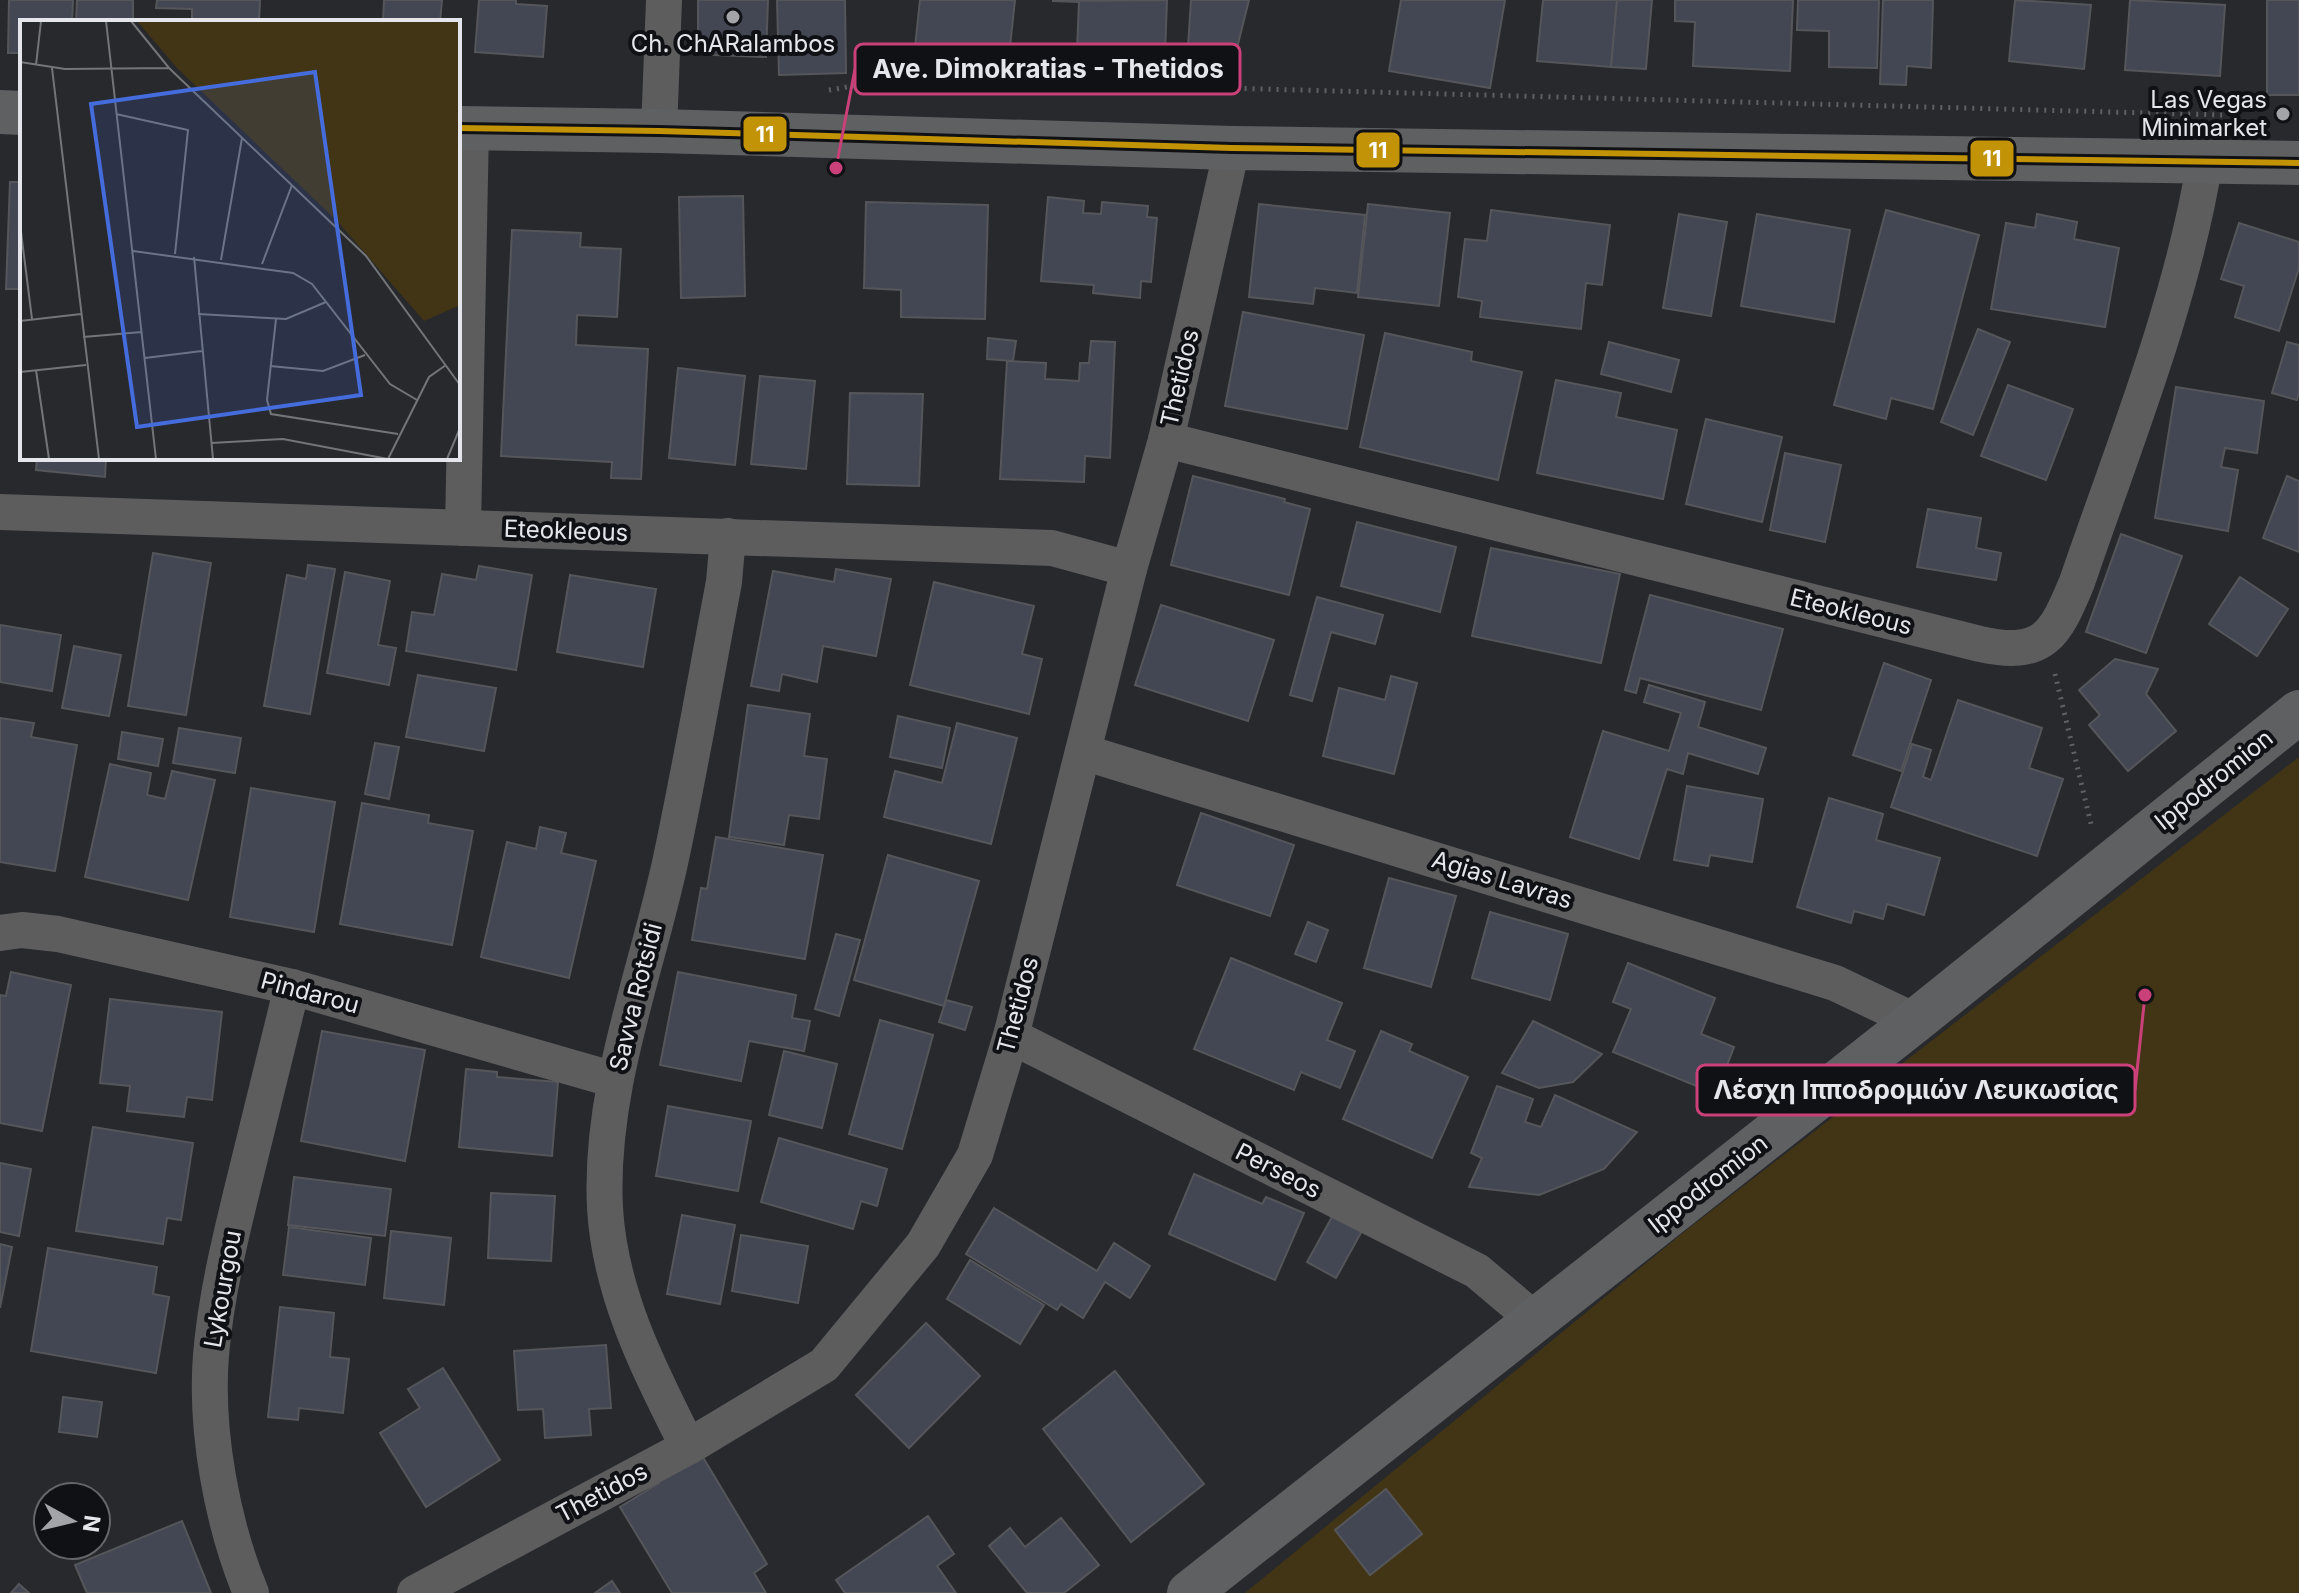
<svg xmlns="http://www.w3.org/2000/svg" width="2299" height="1593" font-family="Inter,sans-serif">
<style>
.green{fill:#423515}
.building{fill:#434653;stroke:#55565a;stroke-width:2}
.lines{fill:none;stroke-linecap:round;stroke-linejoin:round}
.path{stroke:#5f6062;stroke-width:5;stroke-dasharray:2 6;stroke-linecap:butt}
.street{stroke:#5d5d5e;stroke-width:36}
.secondary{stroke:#5f6062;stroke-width:44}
.bus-1-casing{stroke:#101114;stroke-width:12}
.bus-1{stroke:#c39307;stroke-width:6}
.poi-dot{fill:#a2a4a8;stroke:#101114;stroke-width:3}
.labels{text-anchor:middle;stroke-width:8;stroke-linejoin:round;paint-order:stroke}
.poi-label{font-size:24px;fill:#e4e6eb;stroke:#101114}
.street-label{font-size:24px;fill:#e4e6eb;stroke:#101114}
.inset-road{fill:none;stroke:#737579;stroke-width:2}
.view{fill:#456cdc;fill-opacity:0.15;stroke:#456cdc;stroke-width:4}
.inset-edge{fill:none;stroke:#e4e6eb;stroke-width:4}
.leader{fill:none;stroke:#c94178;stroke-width:3}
.callout-dot{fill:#c94178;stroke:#101114;stroke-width:3}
.callout{fill:#101114;stroke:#c94178;stroke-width:3}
.callout-label{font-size:26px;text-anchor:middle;font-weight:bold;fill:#e4e6eb}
.line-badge{stroke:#101114;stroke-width:3}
.badge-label{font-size:22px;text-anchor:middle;font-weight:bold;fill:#fff}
</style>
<rect width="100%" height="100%" fill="#28292d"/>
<!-- green -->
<path class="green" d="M2299,757V1593H1245L1684,1232Z"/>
<!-- building -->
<g class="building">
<path d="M9,0H73L72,22H22V53H8Z"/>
<path d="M77,0H133V22H76Z"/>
<path d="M157,0H260L259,22H192V9L156,8Z"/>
<path d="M384,0H442L440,22H383Z"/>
<path d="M479,0H516V4L547,6L543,57L475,52Z"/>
<path d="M698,0H768L766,57L714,55L707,53L698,42Z"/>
<path d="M777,0H845L846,73L779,75Z"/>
<path d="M920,0H1015L1009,56L915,47Z"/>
<path d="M1167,0L1165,54L1077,50L1079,2L1052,1Z"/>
<path d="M1191,0H1249L1234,60L1187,62Z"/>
<path d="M1401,0H1505L1490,88L1389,71Z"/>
<path d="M1543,0H1617L1611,67L1537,61Z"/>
<path d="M1617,0H1652L1646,69L1611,67Z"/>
<path d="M1675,0H1793L1790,71L1693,66L1695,22L1675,21Z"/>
<path d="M1798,0H1879L1877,68L1829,67V31L1797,30Z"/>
<path d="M1883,0H1933L1931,68L1907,66L1906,85L1880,84Z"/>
<path d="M2015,0L2091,5L2084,69L2009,61Z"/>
<path d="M2130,0L2225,5L2220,76L2125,70Z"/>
<rect x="2267" y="0" width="32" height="95"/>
<path d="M10,182H22V289H6Z"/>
<path d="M743,196L745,296L681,298L679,197Z"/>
<path d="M1048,197L1084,201L1083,213L1101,214L1102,202L1148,206L1147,217L1157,218L1151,282L1141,281L1140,298L1093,293L1094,285L1041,281Z"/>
<path d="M866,202L988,205L985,319L901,317V290L864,288Z"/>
<path d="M1259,204L1365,215L1357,293L1315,288L1313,304L1249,297Z"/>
<path d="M1368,204L1450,213L1439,306L1358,297Z"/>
<path d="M1491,210L1610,225L1602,285L1586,283L1581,329L1480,317L1482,301L1458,297L1465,239L1487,241Z"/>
<path d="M1886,210L1979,235L1933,409L1891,398L1886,419L1834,405Z"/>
<path d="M1679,214L1727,222L1711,316L1663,308Z"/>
<path d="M1757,214L1850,230L1834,322L1741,306Z"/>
<path d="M2037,214L2077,222L2074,239L2119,248L2105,327L1991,309L2006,223L2035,228Z"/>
<path d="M2239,223L2299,242V268L2279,331L2235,317L2244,286L2221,279Z"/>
<path d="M512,230L581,233L580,247L621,249L617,317L577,315L576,345L648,349L641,479L611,478L612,462L501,456Z"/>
<path d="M1243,312L1364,335L1347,429L1225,406Z"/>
<path d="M1978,329L2010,342L1973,435L1941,422Z"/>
<path d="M1385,333L1472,352L1471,361L1522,372L1498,480L1360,447Z"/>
<path d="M988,338L1016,341L1013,361L987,359Z"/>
<path d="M1091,341L1115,342L1110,458L1085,456L1084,482L1000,479L1007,361L1046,363L1045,379L1079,381L1080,363H1089Z"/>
<path d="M1609,342L1679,360L1671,392L1601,374Z"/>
<path d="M2287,342L2299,345V392L2297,400L2272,393Z"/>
<path d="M678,368L745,376L735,465L669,458Z"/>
<path d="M760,376L815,381L806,469L751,464Z"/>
<path d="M1556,380L1621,393L1616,417L1677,430L1663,499L1537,473Z"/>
<path d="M2008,385L2073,409L2046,480L1981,456Z"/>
<path d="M2176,387L2264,401L2257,453L2225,448L2221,467L2238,470L2228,531L2155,518Z"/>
<path d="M850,393L923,394L919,486L847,484Z"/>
<path d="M1706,419L1782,437L1762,522L1686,504Z"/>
<path d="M1785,453L1841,465L1825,542L1770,530Z"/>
<path d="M37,458H106L105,477L36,470Z"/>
<path d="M1193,476L1285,499L1284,502L1310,509L1289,595L1171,565Z"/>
<path d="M2287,476L2299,481V552L2263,538Z"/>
<path d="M1928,509L1981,518L1976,548L2001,553L1996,580L1917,567Z"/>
<path d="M1357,522L1456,547L1440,612L1341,586Z"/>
<path d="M2121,534L2182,556L2146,653L2086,632Z"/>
<path d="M1491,548L1620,574L1601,663L1472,636Z"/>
<path d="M153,553L211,563L186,715L128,706Z"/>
<path d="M308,565L335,569L310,714L264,706L287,575L306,579Z"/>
<path d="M479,566L532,575L516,670L406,651L412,612L434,615L442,574L476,580Z"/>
<path d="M836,569L891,579L876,656L823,646L817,682L782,674L779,691L751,686L773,571L834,582Z"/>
<path d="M345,572L390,581L378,645L396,648L389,685L327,673Z"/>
<path d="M570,575L656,589L643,667L557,652Z"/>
<path d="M2240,577L2288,609L2257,656L2209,624Z"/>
<path d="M934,582L1034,606L1022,654L1042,659L1029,714L910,685Z"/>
<path d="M1650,595L1783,629L1761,710L1640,678L1636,693L1625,690Z"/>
<path d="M1317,597L1383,615L1375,644L1331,632L1312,701L1290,695Z"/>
<path d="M1161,605L1274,640L1248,721L1135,685Z"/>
<path d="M0,625L61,635L52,691L0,682Z"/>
<path d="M74,646L121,655L109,716L62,708Z"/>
<path d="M2115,659L2158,669L2146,694L2176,731L2128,771L2089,725L2100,715L2079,690Z"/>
<path d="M1884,663L1931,680L1901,771L1853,755Z"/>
<path d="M418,675L496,688L484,751L406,737Z"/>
<path d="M1391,676L1417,683L1394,774L1323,756L1339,688L1385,700Z"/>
<path d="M1649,685L1705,702L1698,727L1766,748L1758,774L1688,753L1683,774L1667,769L1639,859L1570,837L1603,731L1669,751L1681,713L1644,702Z"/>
<path d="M1958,700L2042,728L2029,768L2063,779L2037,856L1891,807L1912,744L1931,750L1923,777L1931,780Z"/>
<path d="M748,705L810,714L804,756L827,759L819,819L789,815L784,845L729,837Z"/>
<path d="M898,716L950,728L942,768L890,757Z"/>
<path d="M0,718L34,723L31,737L77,745L55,871L0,862Z"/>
<path d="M957,723L1017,738L991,844L884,817L895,771L942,783Z"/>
<path d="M179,728L241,738L235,773L173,763Z"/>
<path d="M122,732L163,739L158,766L118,759Z"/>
<path d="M375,743L399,747L389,799L365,794Z"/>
<path d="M110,764L151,773L147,795L165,799L172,771L215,780L188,900L85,877Z"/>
<path d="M1687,786L1763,799L1752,862L1710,855L1708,866L1674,860Z"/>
<path d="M251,788L335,802L314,932L230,917Z"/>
<path d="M1829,798L1883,814L1876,840L1940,858L1924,915L1887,904L1883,919L1854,911L1851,923L1797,907Z"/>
<path d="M362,803L429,815L428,823L473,831L452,945L340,924Z"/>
<path d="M1201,813L1294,845L1270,916L1177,885Z"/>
<path d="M540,827L566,833L561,853L596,861L569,978L481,957L507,842L536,849Z"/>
<path d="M716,837L823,855L805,959L692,940L701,888L707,889Z"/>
<path d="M888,855L979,881L944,1006L854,980Z"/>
<path d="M1389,878L1456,896L1431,987L1364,968Z"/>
<path d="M1490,912L1568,934L1550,1000L1472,978Z"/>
<path d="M1308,922L1328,930L1316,962L1295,954Z"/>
<path d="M836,934L860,940L839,1016L815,1009Z"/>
<path d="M1231,958L1342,1003L1327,1040L1355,1051L1340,1088L1301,1072L1294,1090L1194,1049Z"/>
<path d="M1628,963L1715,998L1701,1034L1734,1047L1716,1094L1613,1052L1631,1009L1613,1002Z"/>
<path d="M11,972L71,985L42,1131L0,1123V995L6,996Z"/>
<path d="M678,972L796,995L792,1018L810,1021L804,1051L749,1041L741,1081L660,1065Z"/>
<path d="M110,999L222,1012L212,1100L187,1097L184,1117L127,1111L130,1086L100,1083Z"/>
<path d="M946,1000L972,1007L965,1030L939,1022Z"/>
<path d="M880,1020L933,1035L902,1149L849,1134Z"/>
<path d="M1533,1021L1602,1054L1573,1082L1539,1088L1502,1073Z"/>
<path d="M322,1031L425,1050L405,1161L301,1141Z"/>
<path d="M1381,1031L1412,1044L1409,1051L1468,1077L1432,1158L1343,1119Z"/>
<path d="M784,1051L837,1064L822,1128L769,1115Z"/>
<path d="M466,1069L497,1072V1077L558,1082L552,1156L459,1147Z"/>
<path d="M1497,1086L1533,1099L1525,1122L1541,1127L1555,1095L1637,1132L1604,1169L1539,1195L1469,1187L1482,1158L1471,1153Z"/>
<path d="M668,1106L751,1121L738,1191L656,1176Z"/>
<path d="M93,1127L193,1143L181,1220L167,1218L163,1244L76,1231Z"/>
<path d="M779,1138L887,1169L877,1206L861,1201L853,1229L761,1202Z"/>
<path d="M0,1163L31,1169L19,1236L0,1232Z"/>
<path d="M1194,1174L1262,1204L1266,1197L1304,1213L1275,1280L1169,1234Z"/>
<path d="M294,1177L391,1189L385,1236L288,1225Z"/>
<path d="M491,1193L555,1196L551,1261L488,1258Z"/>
<path d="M994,1208L1097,1271L1114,1243L1150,1266L1130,1298L1105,1282L1083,1318L1061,1304L1057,1310L966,1254Z"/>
<path d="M682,1215L735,1225L720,1304L667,1294Z"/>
<path d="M1333,1215L1362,1231L1336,1278L1307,1262Z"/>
<path d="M289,1227L371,1238L365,1285L283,1275Z"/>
<path d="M391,1231L451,1238L444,1305L384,1298Z"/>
<path d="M741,1235L808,1246L798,1303L732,1291Z"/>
<path d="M0,1244L12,1247L0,1308Z"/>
<path d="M48,1248L157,1267L153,1294L169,1297L156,1373L31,1351Z"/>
<path d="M970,1260L1044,1305L1020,1344L947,1299Z"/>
<path d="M280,1307L334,1313L330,1357L349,1359L343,1413L299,1408L298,1420L268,1417Z"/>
<path d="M926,1323L980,1376L909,1448L856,1395Z"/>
<path d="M606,1345L611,1408L589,1409L591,1435L545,1438L543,1409L518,1410L514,1351Z"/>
<path d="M443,1368L500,1460L426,1507L380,1433L420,1408L408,1389Z"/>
<path d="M1115,1371L1204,1484L1131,1542L1043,1429Z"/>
<path d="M63,1397L102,1402L97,1437L59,1432Z"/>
<path d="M698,1449L767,1564L754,1573L766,1593H672L620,1507L659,1483L655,1475Z"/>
<path d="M1386,1489L1422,1534L1370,1575L1335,1530Z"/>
<path d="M928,1516L954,1554L937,1566L956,1593H845L836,1580Z"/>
<path d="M1061,1518L1099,1565L1064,1593H1027L989,1546L1010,1528L1025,1547Z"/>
<path d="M182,1521L211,1593H87L75,1565Z"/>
<path d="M612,1581L620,1593H595Z"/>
<path d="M19,1584L29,1593H11Z"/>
</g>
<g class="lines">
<!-- path -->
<g class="path">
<path d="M829,90L859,85L1224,88L2222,115"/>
<path d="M2055,674L2091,824"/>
</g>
<!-- street -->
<g class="street">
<path d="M659,131L664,0"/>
<path d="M1166,440L1980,644C2044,658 2055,635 2077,582C2124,444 2181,306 2205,161"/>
<path d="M0,512L1052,548L1129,569"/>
<path d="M463,528L471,128"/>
<path d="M1083,752L1835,983L1915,1021"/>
<path d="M0,933L22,930L58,934L292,987L615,1080"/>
<path d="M1011,1036L1477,1271L1535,1320"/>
<path d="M688,1447C650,1371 610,1295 605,1208C599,1090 645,977 670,863C690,770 706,676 724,582L728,536"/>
<path d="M251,1593C222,1523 205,1431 211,1355C216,1296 230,1239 244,1182C260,1117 276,1052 292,987"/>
<path d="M415,1593L688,1447L824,1365L923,1245L975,1155L1011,1036L1129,569L1166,440L1232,148"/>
</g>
<!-- secondary -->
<g class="secondary">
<path d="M0,112L22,113"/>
<path d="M458,128L659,131L1232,148L2299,163"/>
<path d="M1189,1593L1915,1021L2299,712"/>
</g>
<!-- bus-1 casing -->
<g class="bus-1-casing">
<path id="bus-1" d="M458,128L659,131L1232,148L2299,163"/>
</g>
<!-- bus-1 -->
<use href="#bus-1" class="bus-1"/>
</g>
<!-- markers -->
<g class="poi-dot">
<circle cx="733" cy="17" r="8"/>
<circle cx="2283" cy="114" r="8"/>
</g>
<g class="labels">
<!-- poi labels -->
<g class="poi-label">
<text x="733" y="52">Ch. ChARalambos</text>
<text x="2267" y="108" text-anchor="end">Las Vegas<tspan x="2267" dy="28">Minimarket</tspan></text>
</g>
<!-- street labels -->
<g class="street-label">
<text transform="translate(1180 378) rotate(-77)" y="8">Thetidos</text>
<text transform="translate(566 531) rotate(2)" y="8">Eteokleous</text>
<text transform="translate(1851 612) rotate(14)" y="8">Eteokleous</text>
<text transform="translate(2214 780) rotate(-39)" y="8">Ippodromion</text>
<text transform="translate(1502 880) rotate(17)" y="8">Agias Lavras</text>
<text transform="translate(310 993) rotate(15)" y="8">Pindarou</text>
<text transform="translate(636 997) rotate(-76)" y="8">Savva Rotsidi</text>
<text transform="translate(1018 1005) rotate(-75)" y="8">Thetidos</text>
<text transform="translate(1278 1171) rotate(27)" y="8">Perseos</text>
<text transform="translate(1708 1184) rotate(-38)" y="8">Ippodromion</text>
<text transform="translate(223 1289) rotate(-80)" y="8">Lykourgou</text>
<text transform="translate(602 1493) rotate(-28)" y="8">Thetidos</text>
</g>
</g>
<!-- overview -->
<g transform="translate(20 20)">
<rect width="440" height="440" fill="#28292d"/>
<path d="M117,1H440V285L404,301L318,202L157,48Z" fill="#423515"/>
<path class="inset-road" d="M86,1L136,439M111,1L149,48L346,236L440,365M0,42L45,49L149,48M16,45L21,1M32,48L79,439M96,94L168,110L155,234M0,204L12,299M113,231L273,253L292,264L370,364L397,380M174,237L193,439M201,240L222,118M242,244L272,165M178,294L266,299L306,282M256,299L247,380L251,394L378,414M0,301L61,294M63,317L122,312M125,338L182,331M250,346L303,351L345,335M16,350L29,439M0,352L66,345M191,423L263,419L368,439M368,439L409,357L426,345M427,439L440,408"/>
<path class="view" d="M295,52L341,375L117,407L71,84Z"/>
<rect width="440" height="440" class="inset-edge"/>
</g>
<!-- callouts -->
<path class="leader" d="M836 168L855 69M2145 995L2135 1090"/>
<g class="callout-dot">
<circle cx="836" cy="168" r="8"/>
<circle cx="2145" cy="995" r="8"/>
</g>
<g class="callout">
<rect x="855" y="44" width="385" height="50" rx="8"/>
<rect x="1697" y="1065" width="438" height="50" rx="8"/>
</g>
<g class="callout-label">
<text x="1048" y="78">Ave. Dimokratias - Thetidos</text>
<text x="1916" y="1099">Λέσχη Ιπποδρομιών Λευκωσίας</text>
</g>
<g class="line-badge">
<rect x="742" y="115" width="46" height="38" rx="8" fill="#c39307"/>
<rect x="1355" y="131" width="46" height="38" rx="8" fill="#c39307"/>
<rect x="1969" y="139" width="46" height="39" rx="8" fill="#c39307"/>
</g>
<g class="badge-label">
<text x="765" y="142">11</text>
<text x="1378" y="158">11</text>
<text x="1992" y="166">11</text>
</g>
<!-- north arrow -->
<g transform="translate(72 1521) rotate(98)"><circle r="38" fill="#101114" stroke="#65666a" stroke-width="2"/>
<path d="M0-6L14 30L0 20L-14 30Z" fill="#a2a4a8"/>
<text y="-12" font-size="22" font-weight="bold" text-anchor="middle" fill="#e4e6eb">N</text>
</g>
</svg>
